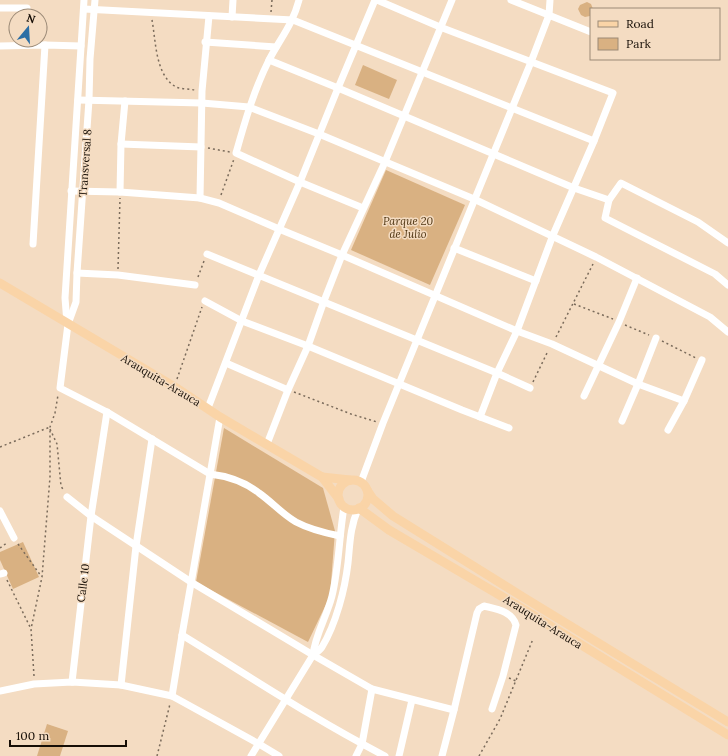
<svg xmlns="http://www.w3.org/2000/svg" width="728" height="756" font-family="Lora,serif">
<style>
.green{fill:#d9b182}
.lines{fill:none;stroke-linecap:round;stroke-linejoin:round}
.path{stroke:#7a6b5b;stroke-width:1.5;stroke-dasharray:2 3;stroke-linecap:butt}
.minor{stroke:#fff;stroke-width:7}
.major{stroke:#fad4a7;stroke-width:9}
.labels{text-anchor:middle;stroke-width:3;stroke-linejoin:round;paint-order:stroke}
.street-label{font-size:11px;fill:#160e06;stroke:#f4dcc2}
.park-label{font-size:11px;font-style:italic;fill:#4f3512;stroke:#f4dcc2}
</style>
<rect width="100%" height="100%" fill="#f4dcc2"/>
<!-- green -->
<g class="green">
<path d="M587,2L591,4L593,9H591L590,16L585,17L581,15L578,9L580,5Z"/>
<path d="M363,65L397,80L389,99L355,85Z"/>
<path d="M386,170L465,205L430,285L351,250Z"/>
<path d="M224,428L323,488L335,531L330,596L308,642L196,582Z"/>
<path d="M23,542L39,577L13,589L0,560V552Z"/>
<path d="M47,724L68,731L60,756H37Z"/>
</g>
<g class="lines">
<!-- path -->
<g class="path">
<path d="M271,12L272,0"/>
<path d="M152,20C156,41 155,75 176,87C181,89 189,89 195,90"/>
<path d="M208,148L230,152"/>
<path d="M221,195L234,159"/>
<path d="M118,269L120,198"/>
<path d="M198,277L204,261"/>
<path d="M574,304L613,319"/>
<path d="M625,325L649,335"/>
<path d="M556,337L593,264"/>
<path d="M662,341L696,358"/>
<path d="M177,379L202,307"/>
<path d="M533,382L548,351"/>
<path d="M294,392L351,414L377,422"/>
<path d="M50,429L57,444L61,486L64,491"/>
<path d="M0,447L50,427"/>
<path d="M18,544L41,576"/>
<path d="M0,548L8,542"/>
<path d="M7,580L31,629"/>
<path d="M34,676L31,629L42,577L50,477V427L55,413L58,395"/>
<path d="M509,678L516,681"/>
<path d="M157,756L170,704"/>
<path d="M479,756L500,719L533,639"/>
</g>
<!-- minor -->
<g class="minor">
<path d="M95,0L90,59L89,100L77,273L76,302L68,324L60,388L107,412L210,474C227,476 245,482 259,493C272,502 282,514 296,522C309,529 325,533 340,536"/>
<path d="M299,0C293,24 280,39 269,60C254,90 245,121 236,153L300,182L363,208"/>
<path d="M377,0L440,27L613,93L594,141L553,235L517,331L497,373L480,417"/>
<path d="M511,0L591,32"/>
<path d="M0,8H27"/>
<path d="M84,9L293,20L594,141"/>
<path d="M232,17L233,0"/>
<path d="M205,42L276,47"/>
<path d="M0,46L45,45L81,46"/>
<path d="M269,60L338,88L574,188L609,200"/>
<path d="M78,100L202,103L249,107L319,134L474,199L596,257L710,317L728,332"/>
<path d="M121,144L201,147"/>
<path d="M71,191L120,192L200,198L219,203L279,229L342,255L517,331L552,344L638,384L684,401"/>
<path d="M120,192L121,144L125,101"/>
<path d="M200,198L202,91L209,16"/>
<path d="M728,243L698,222L621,183L609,200L605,218L715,274L728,285"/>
<path d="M33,244L45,45"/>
<path d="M454,248L536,281"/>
<path d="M207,254L497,373L530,388"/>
<path d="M77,273L118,275L195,285"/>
<path d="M205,301L242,321L308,346L462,410L509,428"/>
<path d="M67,323L65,298L84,0"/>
<path d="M226,363L288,390"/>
<path d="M584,396L619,322L637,278"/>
<path d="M208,408L259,275L300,182L338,88L375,0"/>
<path d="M622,421L638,384L656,338"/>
<path d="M668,430L684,401L702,360"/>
<path d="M267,444L288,390L308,346L324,301L342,255L385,162L452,0"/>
<path d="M361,482L383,423L531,62L549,15L550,0"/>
<path d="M67,497L91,516L191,582L313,655L372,689L454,710"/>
<path d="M0,511L14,538"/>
<path d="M0,574L4,573"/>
<path d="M182,635C249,676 315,720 385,756"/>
<path d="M313,655C315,635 327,616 332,596C339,567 339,537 344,507"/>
<path d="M72,682L91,516L107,412"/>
<path d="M121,685L136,546L152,439"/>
<path d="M0,691L34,684L72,682L121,685L172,696L259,744L279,756"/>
<path d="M172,696L182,635L220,417"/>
<path d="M251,756L313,655C316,653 320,650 322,647C336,624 345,589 348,563C350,544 350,527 358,509"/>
<path d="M356,756L362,744L372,689"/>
<path d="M399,756L412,700"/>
<path d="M442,756L454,710L477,613L479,609L484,606C496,609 512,611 516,625L503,676L492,709"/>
</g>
<!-- major -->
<g class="major">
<path d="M0,283L175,387L220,417L322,477L339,499"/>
<path d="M322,477L350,480"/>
<circle cx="353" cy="495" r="15"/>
<path d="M367,490L373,499L393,516L523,597L728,722"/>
<path d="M359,508L389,530L518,606L728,735"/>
</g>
</g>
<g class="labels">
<!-- street labels -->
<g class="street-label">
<text transform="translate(85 163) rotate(-86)" y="4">Transversal 8</text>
<text transform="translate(161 380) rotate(31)" y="4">Arauquita-Arauca</text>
<text transform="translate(83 583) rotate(-83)" y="4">Calle 10</text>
<text transform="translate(543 622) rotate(32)" y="4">Arauquita-Arauca</text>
</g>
<!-- park labels -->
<g class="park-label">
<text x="408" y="225">Parque 20<tspan x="408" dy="13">de Julio</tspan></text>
</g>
</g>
<!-- legend -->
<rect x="590" y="8" width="130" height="52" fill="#f4dcc2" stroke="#9b8a77"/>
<rect x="598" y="21" width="20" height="6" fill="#fad4a7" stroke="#9b8a77"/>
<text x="626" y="28" font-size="12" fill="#160e06">Road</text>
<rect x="598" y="38" width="20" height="12" fill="#d9b182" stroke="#9b8a77"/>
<text x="626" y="48" font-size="12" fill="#160e06">Park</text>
<!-- north arrow -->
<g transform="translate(28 28) rotate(18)"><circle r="19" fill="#f4dcc2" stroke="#9b8a77"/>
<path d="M0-3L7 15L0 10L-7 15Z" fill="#2c6ea4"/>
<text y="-6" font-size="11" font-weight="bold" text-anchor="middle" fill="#160e06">N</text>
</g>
<!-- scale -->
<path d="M10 740v6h116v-6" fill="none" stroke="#160e06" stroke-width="2"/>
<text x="16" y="740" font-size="12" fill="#160e06" stroke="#f4dcc2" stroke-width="3" paint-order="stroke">100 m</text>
</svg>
